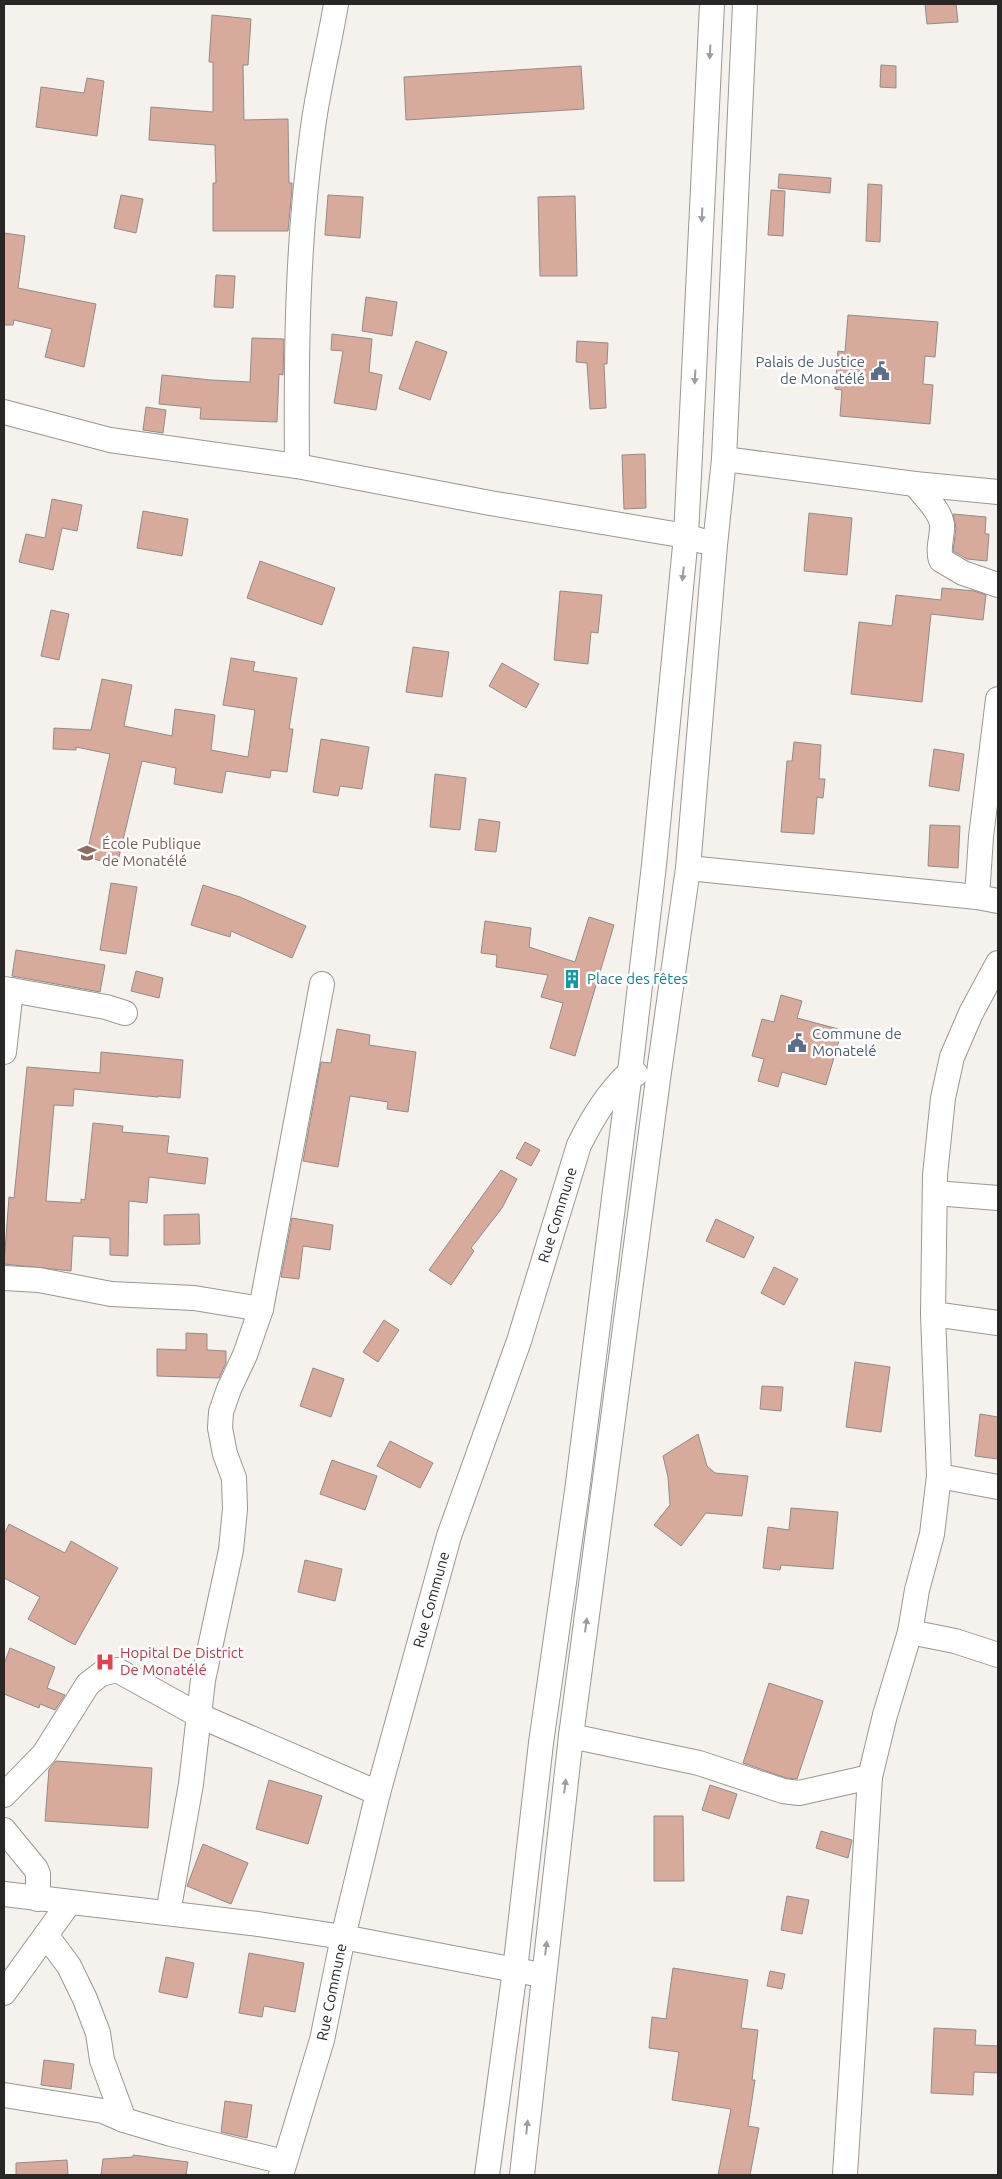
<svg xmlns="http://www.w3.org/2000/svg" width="1002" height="2179" font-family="Ubuntu,sans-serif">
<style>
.building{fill:#d8aa9c;stroke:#918b89}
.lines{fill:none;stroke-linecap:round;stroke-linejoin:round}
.minor-casing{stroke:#9a9792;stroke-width:26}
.minor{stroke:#fff;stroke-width:24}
.oneway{fill:#9e9e9d}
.labels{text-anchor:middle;stroke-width:5;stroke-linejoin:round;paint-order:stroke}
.service-label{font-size:15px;fill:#4e5e75;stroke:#fff;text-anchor:end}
.education-label{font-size:15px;fill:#785e54;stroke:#fff;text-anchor:start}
.culture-label{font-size:15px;fill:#0d838f;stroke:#fff;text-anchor:start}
.street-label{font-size:15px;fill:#282725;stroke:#fff}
.health-label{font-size:15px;fill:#be3a42;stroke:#fff;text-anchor:start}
</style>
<rect width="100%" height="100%" fill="#f5f2ed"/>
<!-- building -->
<g class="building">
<path d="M925,4H956L958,22L927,24Z"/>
<path d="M212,15L251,19L248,65H243L244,120L288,119L289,183H292V189L288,231H213V183H216L215,145L149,140L151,107L213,112V62H209Z"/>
<path d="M881,65L896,66V88L880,87Z"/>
<path d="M581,66L584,109L406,120L404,77Z"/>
<path d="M87,78L104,81L97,136L36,127L41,87L84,93Z"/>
<path d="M779,174L831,178L830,193L778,188Z"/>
<path d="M868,184L882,185L880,242L866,241Z"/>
<path d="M771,190L785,191L783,236L768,235Z"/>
<path d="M121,195L143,199L136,233L114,228Z"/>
<path d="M328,195L363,197L360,238L325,235Z"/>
<path d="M575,196L577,276H540L538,197Z"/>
<path d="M4,233L25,236L18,288L96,304L84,367L45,357L52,329L14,320L13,325H4Z"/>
<path d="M216,275L235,276L233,308L214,307Z"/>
<path d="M366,297L397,302L392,336L362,331Z"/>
<path d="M848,315L938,322L935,357L925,356L923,384L933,385L930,424L840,416L842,390L835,389L838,351L845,352Z"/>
<path d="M332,334L372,339L369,372L382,375L376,410L334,403L343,351L331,350Z"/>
<path d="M252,338L284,339L283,375L279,374L277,422L200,419L201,408L159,404L162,375L211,380L250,382Z"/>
<path d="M416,341L447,352L430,400L399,389Z"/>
<path d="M577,341L608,343L607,364H604L606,408L590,409L587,363L576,362Z"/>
<path d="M146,407L166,410L163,433L143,430Z"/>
<path d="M645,454L646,508L624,509L622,455Z"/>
<path d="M52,499L82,505L77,531L62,528L53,570L19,562L26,534L45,538Z"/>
<path d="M143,511L188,519L182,556L137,548Z"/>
<path d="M809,513L852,518L847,575L804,571Z"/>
<path d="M953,514L986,517L985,534H989L987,561L967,559L953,551L956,528Z"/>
<path d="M260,561L335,588L322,625L247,598Z"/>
<path d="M942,588L974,591L986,595L983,620L931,614L922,702L851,694L859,622L892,626L896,595L941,600Z"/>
<path d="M560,591L602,595L598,633L591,632L588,664L554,660Z"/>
<path d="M51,610L69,614L59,660L41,656Z"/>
<path d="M413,647L449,652L442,697L406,692Z"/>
<path d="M231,658L255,662L253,671L297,678L289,729H293L287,772L271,770L270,778L226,771L222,793L174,784L176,768L142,761L117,865L86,857L110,754L76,747V750L53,749L54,728L91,730L102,679L132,685L124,726L172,736L175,709L215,715L211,750L248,757L255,710L223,705Z"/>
<path d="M502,663L539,684L526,708L489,686Z"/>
<path d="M321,739L369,747L362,789L340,786L338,796L313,792Z"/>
<path d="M794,742L821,745L819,779H825L823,798L817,797L814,834L781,832L787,761H792Z"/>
<path d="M934,749L964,754L959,791L929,786Z"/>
<path d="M435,774L466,778L460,830L430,827Z"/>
<path d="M479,819L500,822L496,852L475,850Z"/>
<path d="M930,825L960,826L958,868L928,866Z"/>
<path d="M111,883L137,887L126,954L100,950Z"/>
<path d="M203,885L240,897L306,926L292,958L231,931L230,937L191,925Z"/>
<path d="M589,917L614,925L575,1056L550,1048L563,1003L541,997L548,975L496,967L497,955L481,953L485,921L531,928L529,947L575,962Z"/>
<path d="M16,950L105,965L100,992L12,976Z"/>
<path d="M136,971L163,978L159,998L131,991Z"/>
<path d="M781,995L802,1001L797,1018L842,1030L826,1085L782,1072L778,1087L758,1081L764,1059L752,1056L762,1019L774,1022Z"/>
<path d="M337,1029L370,1035L369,1045L416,1052L408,1112L387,1109L388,1102L350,1096L338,1167L303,1161L321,1062L331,1063Z"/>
<path d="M101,1052L183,1060L180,1098L158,1096V1097L74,1089L73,1106L54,1105L46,1201L81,1203V1199L85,1200L93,1123L123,1126L122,1132L169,1136L167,1153L208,1158L205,1184L149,1177L147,1203L129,1201L128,1256L110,1255V1238L73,1236L71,1271L4,1264L9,1197L14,1198L27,1067L100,1073Z"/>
<path d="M525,1142L540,1150L531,1166L516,1158Z"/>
<path d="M501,1170L517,1179L502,1208L471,1248L474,1251L451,1285L429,1270Z"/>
<path d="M199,1214L200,1244L164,1245V1215Z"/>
<path d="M292,1218L333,1225L330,1250L303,1246L299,1279L281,1277Z"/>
<path d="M716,1219L754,1237L744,1258L706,1241Z"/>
<path d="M774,1267L798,1279L784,1305L761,1293Z"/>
<path d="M384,1320L399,1330L378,1362L363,1352Z"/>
<path d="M186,1333L207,1334V1350L226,1351V1363L219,1378L157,1376V1349L186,1350Z"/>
<path d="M855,1362L890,1367L881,1432L846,1427Z"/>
<path d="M313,1368L344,1379L331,1417L300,1406Z"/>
<path d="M762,1386L783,1387L781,1411L760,1409Z"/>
<path d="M980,1414L998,1417V1459L975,1456Z"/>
<path d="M698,1434L707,1466L715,1473L748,1476L742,1516L706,1513L681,1546L654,1525L670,1505L668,1477L663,1456Z"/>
<path d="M390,1441L433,1463L420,1488L377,1466Z"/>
<path d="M332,1460L377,1476L365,1510L320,1494Z"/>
<path d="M791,1508L838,1512L833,1569L781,1565L780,1570L763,1568L768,1527L789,1530Z"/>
<path d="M9,1524L65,1553L71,1541L118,1568L75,1645L28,1619L40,1597L4,1578V1535Z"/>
<path d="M305,1560L342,1569L335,1601L298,1592Z"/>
<path d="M10,1648L55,1667L47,1688L65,1695L55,1710L40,1704L39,1708L4,1694V1664Z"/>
<path d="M769,1683L823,1701L797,1779L786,1778L743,1763Z"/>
<path d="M56,1761L152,1768L148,1828L45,1821L49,1769Z"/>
<path d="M269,1780L322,1796L308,1844L256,1829Z"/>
<path d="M710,1785L737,1794L729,1819L702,1810Z"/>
<path d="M654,1816H683L684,1881H654Z"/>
<path d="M821,1831L852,1840L848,1858L816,1848Z"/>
<path d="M203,1844L248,1863L231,1904L187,1886Z"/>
<path d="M787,1896L809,1900L802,1934L781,1930Z"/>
<path d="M249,1953L304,1963L295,2012L264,2006L262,2017L239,2013Z"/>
<path d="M166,1957L194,1963L187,1998L159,1992Z"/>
<path d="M673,1968L748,1980L741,2028L758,2030L752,2080H755L748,2126L759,2128L750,2175H718L731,2109L672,2100L679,2052L649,2048L652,2017L666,2019Z"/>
<path d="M770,1971L785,1974L782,1989L767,1986Z"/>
<path d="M934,2028L976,2030L975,2045L998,2046V2073L974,2072L973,2095L931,2093Z"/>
<path d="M44,2060L74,2064L71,2089L41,2085Z"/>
<path d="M225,2101L252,2105L247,2138L221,2132Z"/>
<path d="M133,2155L188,2162L186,2175H101L103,2159L133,2157Z"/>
<path d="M67,2160L68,2175H16V2163Z"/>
</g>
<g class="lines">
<!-- minor casing -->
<g class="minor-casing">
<g id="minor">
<path d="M4,412L110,440L297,466L490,503L686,536L702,541"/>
<path d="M724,459L915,484L998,492"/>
<path d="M297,466C296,355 297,244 312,135C317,91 329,47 336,4"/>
<path d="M915,484C923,495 940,510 942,524C943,536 937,548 941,560L963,573L998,585"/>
<path d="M688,868L977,897L998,901"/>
<path d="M977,897L981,837L998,699"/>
<path d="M4,989L11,990L4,1052"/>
<path d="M11,990L106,1007L125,1013"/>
<path d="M935,1193L998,1198"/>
<path d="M4,1278L39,1280L111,1294L194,1298L261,1309"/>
<path d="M933,1314L998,1323"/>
<path d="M939,1476L998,1487"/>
<path d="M910,1632L955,1641L998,1655"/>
<path d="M571,1736L699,1763L783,1791L799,1793L870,1777"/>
<path d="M4,1795L44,1754L88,1684L101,1674L117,1670L200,1716L378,1793"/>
<path d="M4,1830L36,1869L38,1874V1899"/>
<path d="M4,1894L258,1924L343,1937L531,1973"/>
<path d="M168,1913L191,1784L203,1680L231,1550L235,1509L234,1478L225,1454L220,1428L221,1412L229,1389L245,1355L261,1309L322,984"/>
<path d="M46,1935L69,1966L85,1999L98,2033L102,2060L124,2120"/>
<path d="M4,1993L69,1903"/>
<path d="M4,2095L103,2111L124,2120L171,2134L284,2162"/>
<path id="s1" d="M281,2175L322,2040L343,1937L378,1793L449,1536L519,1341L579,1145C593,1117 607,1094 630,1072L636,1074"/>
<path d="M487,2175L515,1970L541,1743L577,1491L630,1072L654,865L686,536L712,4"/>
<path d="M522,2175L571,1736L658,1079L688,868L715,545L724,459L745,4"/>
<path d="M845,2175L870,1777L885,1715L910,1632L917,1590L932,1534L939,1476L933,1314L935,1175L943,1098L952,1057L971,1013L998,963"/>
</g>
</g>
<!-- minor -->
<use href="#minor" class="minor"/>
</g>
<!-- one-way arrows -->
<defs><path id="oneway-solid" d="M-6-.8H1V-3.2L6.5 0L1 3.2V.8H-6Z" transform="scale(1.25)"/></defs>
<g class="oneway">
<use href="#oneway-solid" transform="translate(710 52) rotate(93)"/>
<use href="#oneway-solid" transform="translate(702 215) rotate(93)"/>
<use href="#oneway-solid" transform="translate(695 377) rotate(93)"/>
<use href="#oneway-solid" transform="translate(683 574) rotate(96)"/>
<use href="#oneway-solid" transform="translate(586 1625) rotate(-82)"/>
<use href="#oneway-solid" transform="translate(565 1786) rotate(-83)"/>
<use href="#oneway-solid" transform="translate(546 1948) rotate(-83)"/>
<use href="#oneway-solid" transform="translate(527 2127) rotate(-84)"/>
</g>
<!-- icons -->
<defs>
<g id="civic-bare" transform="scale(1.5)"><path d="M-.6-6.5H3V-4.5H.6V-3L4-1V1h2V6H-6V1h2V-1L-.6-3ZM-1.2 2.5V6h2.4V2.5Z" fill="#5c6f8a" stroke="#fff" stroke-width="2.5" paint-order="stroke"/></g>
<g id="school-bare" transform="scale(1.5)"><path d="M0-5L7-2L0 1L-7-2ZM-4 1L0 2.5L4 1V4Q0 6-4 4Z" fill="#8d6e63" stroke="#fff" stroke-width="2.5" paint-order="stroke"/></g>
<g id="building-bare" transform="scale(1.5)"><path d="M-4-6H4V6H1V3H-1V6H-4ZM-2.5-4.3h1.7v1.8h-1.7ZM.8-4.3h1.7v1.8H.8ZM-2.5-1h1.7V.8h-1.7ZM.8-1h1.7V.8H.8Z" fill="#0f9aa8" stroke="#fff" stroke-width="2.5" paint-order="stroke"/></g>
<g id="hospital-bare" transform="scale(1.5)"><path d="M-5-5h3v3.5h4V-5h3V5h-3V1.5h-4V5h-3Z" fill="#e0444e" stroke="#fff" stroke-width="2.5" paint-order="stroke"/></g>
</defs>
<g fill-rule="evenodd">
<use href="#civic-bare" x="880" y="371"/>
<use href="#school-bare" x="87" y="853"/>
<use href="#building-bare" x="572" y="979"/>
<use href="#civic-bare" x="797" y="1043"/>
<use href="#hospital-bare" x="105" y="1662"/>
</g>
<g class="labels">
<!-- service labels -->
<g class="service-label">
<text x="865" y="367">Palais de Justice<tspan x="865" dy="17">de Monatélé</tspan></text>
<text x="812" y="1039" text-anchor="start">Commune de<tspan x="812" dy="17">Monatelé</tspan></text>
</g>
<!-- education labels -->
<g class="education-label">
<text x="102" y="849">École Publique<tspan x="102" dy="17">de Monatélé</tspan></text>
</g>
<!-- culture labels -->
<g class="culture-label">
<text x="587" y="984">Place des fêtes</text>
</g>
<!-- street labels -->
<g class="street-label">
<text dy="5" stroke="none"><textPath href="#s1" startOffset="1000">Rue Commune</textPath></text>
<text dy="5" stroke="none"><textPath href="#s1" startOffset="595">Rue Commune</textPath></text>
<text dy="5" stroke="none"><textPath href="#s1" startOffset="190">Rue Commune</textPath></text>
</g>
<!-- health labels -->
<g class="health-label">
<text x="120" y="1658">Hopital De District<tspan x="120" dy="17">De Monatélé</tspan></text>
</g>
</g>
<!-- border -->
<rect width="1002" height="2179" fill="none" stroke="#282725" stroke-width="10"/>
</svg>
